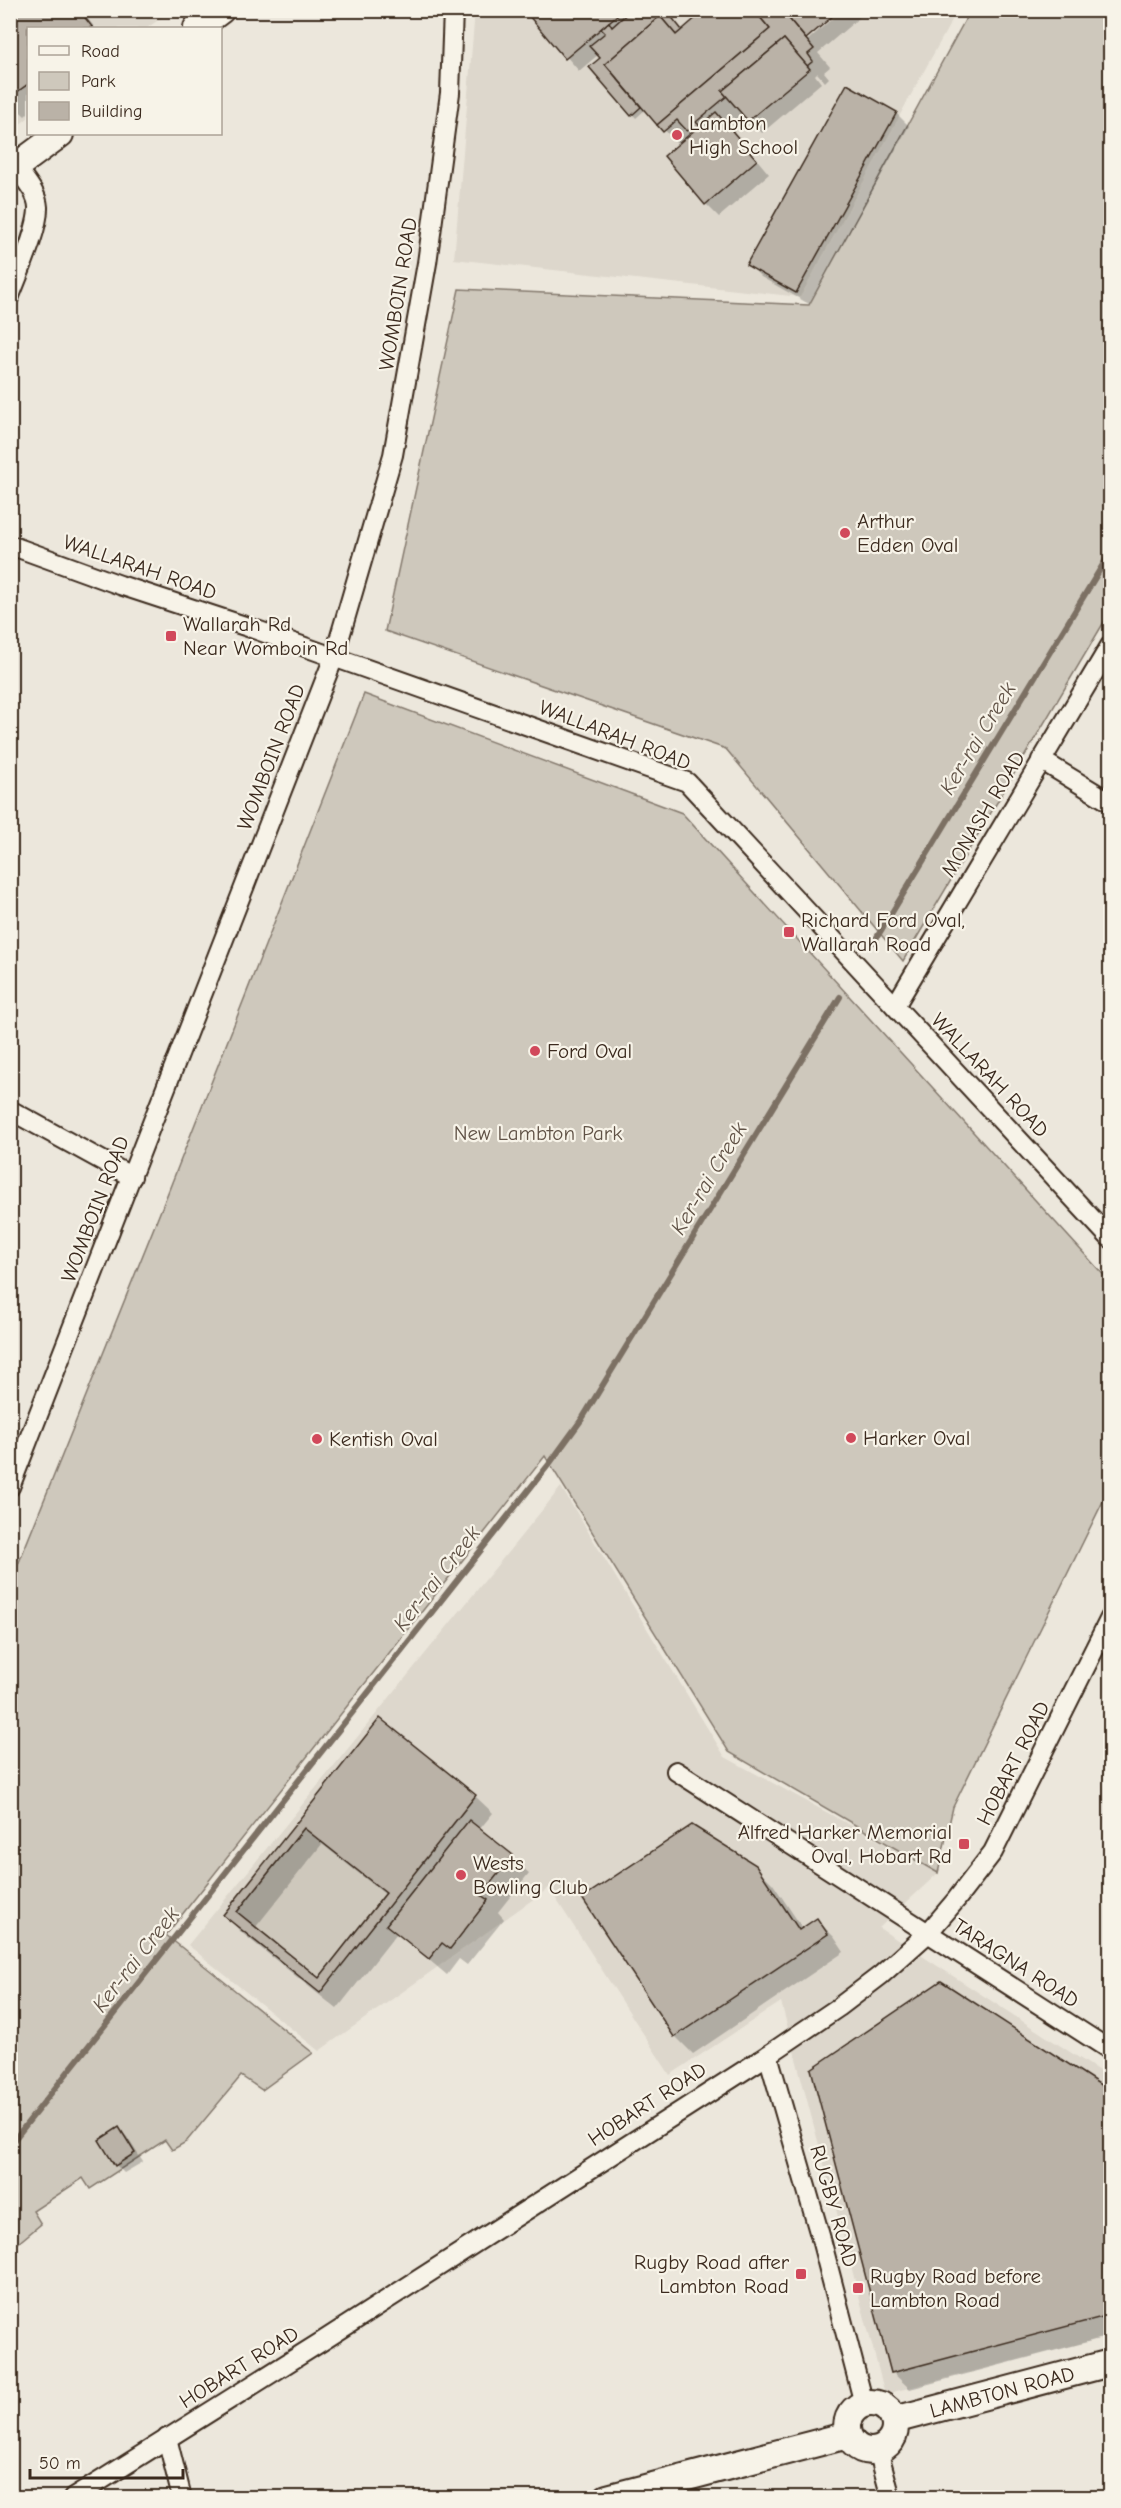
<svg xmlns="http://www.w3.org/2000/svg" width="1121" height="2508" font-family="'Comic Neue',sans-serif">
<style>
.built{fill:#ddd7cc}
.green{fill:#cec8bc;stroke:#84796d;stroke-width:1.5}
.shadow{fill:#0003;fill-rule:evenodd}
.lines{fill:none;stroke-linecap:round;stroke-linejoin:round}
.stream{stroke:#7c7064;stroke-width:6}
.building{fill:#bab2a7;stroke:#3b2a1e;stroke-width:1.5;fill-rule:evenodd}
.street-casing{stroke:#3b2a1e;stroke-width:22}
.secondary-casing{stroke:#3b2a1e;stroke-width:30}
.street{stroke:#f7f3e8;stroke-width:18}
.secondary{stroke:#f7f3e8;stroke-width:26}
.poi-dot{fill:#d1495b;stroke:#f7f3e8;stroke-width:2}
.labels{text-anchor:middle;stroke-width:4.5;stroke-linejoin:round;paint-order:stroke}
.poi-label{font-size:21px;fill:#3b2a1e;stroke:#f7f3e8;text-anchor:start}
.street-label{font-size:21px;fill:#3b2a1e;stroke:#f7f3e8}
.park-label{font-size:21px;fill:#605246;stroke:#f7f3e8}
.water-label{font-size:22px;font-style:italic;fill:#615347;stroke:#f7f3e8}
</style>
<rect width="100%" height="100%" fill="#ece7dc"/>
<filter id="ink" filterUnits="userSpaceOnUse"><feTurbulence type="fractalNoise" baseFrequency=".0167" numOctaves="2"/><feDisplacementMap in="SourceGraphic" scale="12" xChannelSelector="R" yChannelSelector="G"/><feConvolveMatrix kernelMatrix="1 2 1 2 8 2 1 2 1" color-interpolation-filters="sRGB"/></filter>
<g filter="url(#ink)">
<!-- built -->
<g class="built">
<path d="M11,11H159L164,16L147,28H28V118L11,131Z"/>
<path d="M475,11H957L800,297L454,259Z"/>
<path d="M561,1487L725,1757L938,1873L879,1928L1110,2078V2336L885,2394L781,2002L670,2075L549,1888L319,2051L188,1945Z"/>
</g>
<!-- green -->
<g class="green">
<path d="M970,11H1110V612L903,961L726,749L385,631L459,289L809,305Z"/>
<path d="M364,694L682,813L1110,1282V1487L953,1807L938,1873L729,1752L545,1456L166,1935L313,2053L262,2090L241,2076L186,2142L172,2150L165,2140L90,2189L83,2178L33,2211L41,2224L11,2249V1582L167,1195Z"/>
<path d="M304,1828L386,1893L319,1978L237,1912Z"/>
</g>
<!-- shadow -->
<g class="shadow">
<path d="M10,10H81L95,28H28V113L25,116L10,102Z"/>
<path d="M526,10H629L653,16L682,32L707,10H838L806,38L808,40L842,10H868L818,53L830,67L824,72L829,78L825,82L817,73L815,75L821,83L762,133L743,113L729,126L769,174L719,217L706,204L679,146L646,109L636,118L591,67L602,58L599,54L579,71Z"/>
<path d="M896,113L909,126L809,304L761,277L748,264Z"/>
<path d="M380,1720L475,1796L493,1813L479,1830L529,1873L498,1912L504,1919L467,1965L459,1959L447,1975L397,1933L337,2009L242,1933L225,1915ZM322,1844L386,1895L320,1980L255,1928Z"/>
<path d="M755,1866L773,1884L803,1929L817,1920L834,1937L844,1952L693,2054L675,2036L584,1899Z"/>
<path d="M941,1983L1110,2093V2336L910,2389L892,2372Z"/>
<path d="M119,2129L127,2137L143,2162L124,2173L116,2165Z"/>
</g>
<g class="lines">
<!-- stream -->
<g class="stream">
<path d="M874,942L1110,553"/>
<path d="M10,2145L550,1463L582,1419L840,997"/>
</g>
</g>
<!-- building -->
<g class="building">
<path d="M10,10H79L93,28H28V84L10,97Z"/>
<path d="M524,10H623L565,59Z"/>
<path d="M631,10H650L653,14L656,10H666L682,30L676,35L660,16L605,64L641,107L631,116L589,67L600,58L589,46L605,33L601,29L609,22L612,27Z"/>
<path d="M705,10H754L770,29L657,125L605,64L660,16L676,35Z"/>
<path d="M754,10H782L814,49L808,54L813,61L807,66L784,39L722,91L727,96L696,122L700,126L692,132L690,129L687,131L677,120L663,132L657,125L770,29Z"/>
<path d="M782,10H840L806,39Z"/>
<path d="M784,39L810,69L748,121L722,91Z"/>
<path d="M847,84L897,112L796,293L746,265Z"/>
<path d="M716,112L757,160L705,205L664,156Z"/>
<path d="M380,1718L476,1795L320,1993L223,1915ZM304,1828L386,1893L319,1978L237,1912Z"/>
<path d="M469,1820L513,1855L481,1895L488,1900L450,1949L442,1943L429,1959L386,1925Z"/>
<path d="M692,1825L756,1865L799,1930L817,1918L828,1934L674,2037L582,1898Z"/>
<path d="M941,1981L1110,2091V2315L891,2373L811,2069Z"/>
<path d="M119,2127L135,2153L115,2166L99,2140Z"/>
</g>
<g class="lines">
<!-- street casing -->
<g class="street-casing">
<g id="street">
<path d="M10,296C18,275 39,228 38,207C37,192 24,179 16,167"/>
<path d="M10,545L120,585L254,629L687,782L1110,1238"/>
<path d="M1041,760L1110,802"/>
<path d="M895,1006L1110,646"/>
<path d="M10,1110L132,1177"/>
<path d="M10,1487L334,657L393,455L427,263L450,93L453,10"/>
<path d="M676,1771L1110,2050"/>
<path d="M768,2055L821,2239L864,2404"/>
<path d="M167,2438L182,2498"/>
<path d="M878,2450L891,2498"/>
<path d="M73,2498L321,2342L768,2055L839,2007L881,1975L928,1933L956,1900L993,1852L1110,1618"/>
</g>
</g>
<!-- secondary casing -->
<g class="secondary-casing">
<g id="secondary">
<path d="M197,28L221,10"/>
<path d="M10,171L60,134"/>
<circle cx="871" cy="2427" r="24"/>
<path d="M894,2420L1110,2363"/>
<path d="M607,2498L848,2435"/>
</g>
</g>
<!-- street -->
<use href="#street" class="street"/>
<!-- secondary -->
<use href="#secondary" class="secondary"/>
</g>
</g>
<!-- markers -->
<g class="poi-dot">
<circle cx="677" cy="135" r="6"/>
<circle cx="845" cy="533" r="6"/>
<rect x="165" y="630" width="12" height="12" rx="3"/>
<rect x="783" y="926" width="12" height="12" rx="3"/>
<circle cx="535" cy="1051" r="6"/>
<circle cx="851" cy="1438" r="6"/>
<circle cx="317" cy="1439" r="6"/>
<rect x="958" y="1838" width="12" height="12" rx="3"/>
<circle cx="461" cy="1875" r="6"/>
<rect x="795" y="2268" width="12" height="12" rx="3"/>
<rect x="852" y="2282" width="12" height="12" rx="3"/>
</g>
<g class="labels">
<!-- poi labels -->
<g class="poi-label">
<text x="689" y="130">Lambton<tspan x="689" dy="24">High School</tspan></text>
<text x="857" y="528">Arthur<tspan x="857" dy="24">Edden Oval</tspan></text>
<text x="183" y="631">Wallarah Rd<tspan x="183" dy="24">Near Womboin Rd</tspan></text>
<text x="801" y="927">Richard Ford Oval,<tspan x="801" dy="24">Wallarah Road</tspan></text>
<text x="547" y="1058">Ford Oval</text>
<text x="863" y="1445">Harker Oval</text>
<text x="329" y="1446">Kentish Oval</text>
<text x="952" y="1839" text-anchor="end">Alfred Harker Memorial<tspan x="952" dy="24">Oval, Hobart Rd</tspan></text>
<text x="473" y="1870">Wests<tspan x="473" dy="24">Bowling Club</tspan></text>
<text x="789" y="2269" text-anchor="end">Rugby Road after<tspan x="789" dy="24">Lambton Road</tspan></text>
<text x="870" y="2283">Rugby Road before<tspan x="870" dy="24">Lambton Road</tspan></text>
</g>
<!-- street labels -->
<g class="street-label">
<text transform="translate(398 294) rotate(-81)" y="7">WOMBOIN ROAD</text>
<text transform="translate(140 567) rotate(19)" y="7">WALLARAH ROAD</text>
<text transform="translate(615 735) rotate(21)" y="7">WALLARAH ROAD</text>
<text transform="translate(271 757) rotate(-69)" y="7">WOMBOIN ROAD</text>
<text transform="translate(983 814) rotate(-59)" y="7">MONASH ROAD</text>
<text transform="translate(990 1075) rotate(47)" y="7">WALLARAH ROAD</text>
<text transform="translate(95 1209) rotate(-69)" y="7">WOMBOIN ROAD</text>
<text transform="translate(1013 1763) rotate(-63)" y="7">HOBART ROAD</text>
<text transform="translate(1016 1963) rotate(33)" y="7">TARAGNA ROAD</text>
<text transform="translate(647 2104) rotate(-33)" y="7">HOBART ROAD</text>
<text transform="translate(834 2206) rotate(74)" y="7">RUGBY ROAD</text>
<text transform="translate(239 2367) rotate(-32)" y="7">HOBART ROAD</text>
<text transform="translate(1002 2392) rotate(-15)" y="7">LAMBTON ROAD</text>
</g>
<!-- park labels -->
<g class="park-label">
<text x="538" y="1140">New Lambton Park</text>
</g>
<!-- water labels -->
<g class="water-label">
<text transform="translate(977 738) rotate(-59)" y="8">Ker-rai Creek</text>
<text transform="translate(708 1178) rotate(-59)" y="8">Ker-rai Creek</text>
<text transform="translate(436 1578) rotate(-52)" y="8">Ker-rai Creek</text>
<text transform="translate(135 1959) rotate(-52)" y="8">Ker-rai Creek</text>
</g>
</g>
<!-- margin -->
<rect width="1121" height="2508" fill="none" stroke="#f7f3e8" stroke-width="36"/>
<rect x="18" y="18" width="1085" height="2472" fill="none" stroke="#3b2a1e" stroke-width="2" filter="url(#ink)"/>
<!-- legend -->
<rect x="27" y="27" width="195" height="108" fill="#f7f3e8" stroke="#aca397" stroke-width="1.5"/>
<rect x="39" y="46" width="30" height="9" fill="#f7f3e8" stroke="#aca397" stroke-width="1.5"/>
<text x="81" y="57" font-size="18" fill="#3b2a1e">Road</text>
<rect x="39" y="72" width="30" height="18" fill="#cec8bc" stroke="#aca397" stroke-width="1.5"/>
<text x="81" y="87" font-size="18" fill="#3b2a1e">Park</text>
<rect x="39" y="102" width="30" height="18" fill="#bab2a7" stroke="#aca397" stroke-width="1.5"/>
<text x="81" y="117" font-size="18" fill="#3b2a1e">Building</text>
<!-- scale -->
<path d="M30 2469v9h153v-9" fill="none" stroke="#3b2a1e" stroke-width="3"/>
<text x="39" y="2469" font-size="18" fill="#3b2a1e" stroke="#f7f3e8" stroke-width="4.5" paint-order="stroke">50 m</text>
</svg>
